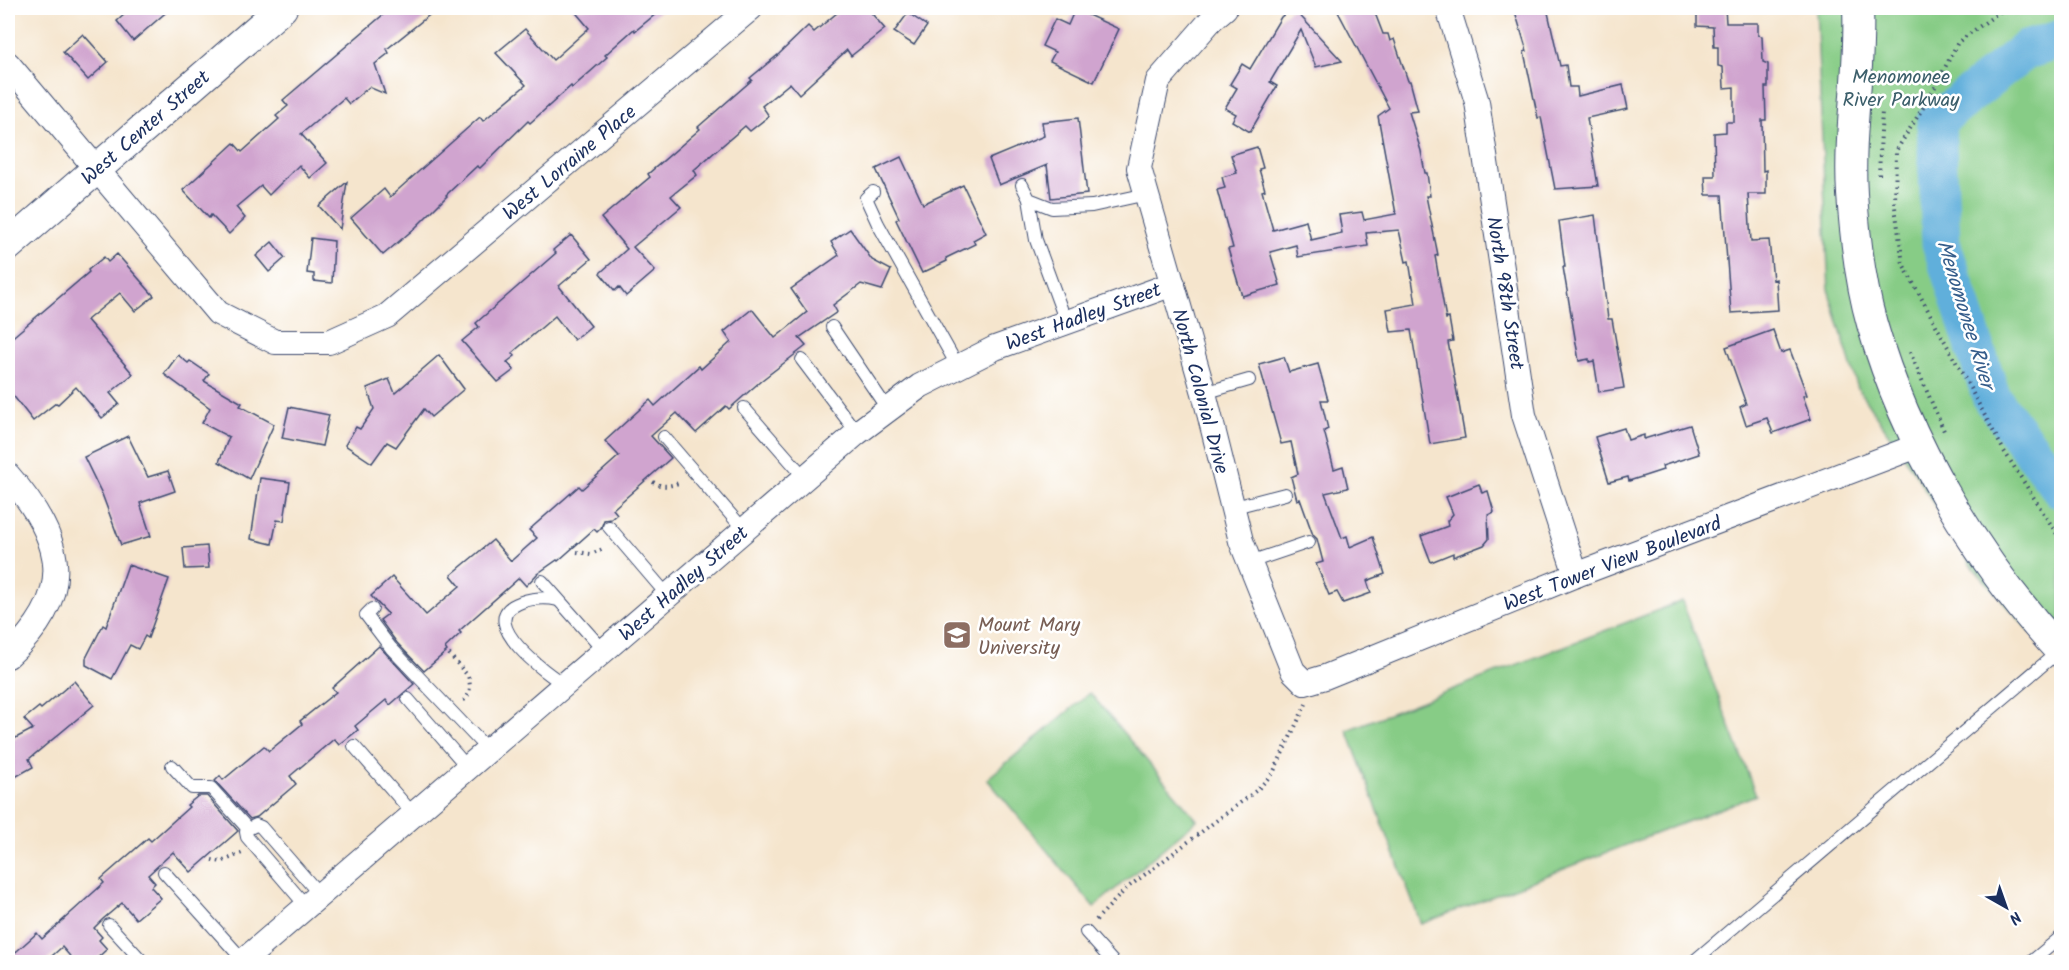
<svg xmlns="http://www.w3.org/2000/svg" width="2069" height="970" font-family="Kalam,sans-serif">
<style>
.green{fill:#87cc86;stroke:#517e72;stroke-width:1.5}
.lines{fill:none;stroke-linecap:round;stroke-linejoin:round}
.river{stroke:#61afdb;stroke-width:39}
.building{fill:#d0a4cf}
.service-casing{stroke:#3c4a6f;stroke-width:14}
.minor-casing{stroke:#3c4a6f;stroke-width:26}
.tertiary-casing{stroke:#3c4a6f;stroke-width:32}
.path{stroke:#3c4a6f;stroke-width:4;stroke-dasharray:1.5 4.5;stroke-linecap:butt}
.service{stroke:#fff;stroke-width:12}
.minor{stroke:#fff;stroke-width:24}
.tertiary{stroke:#fff;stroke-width:30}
.labels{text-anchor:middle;stroke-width:5;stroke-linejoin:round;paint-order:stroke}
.park-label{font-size:20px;fill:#3b5e6a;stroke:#fff}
.street-label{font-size:20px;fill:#1b2f5e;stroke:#fff}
.education-label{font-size:20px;fill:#785e54;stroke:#fff;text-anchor:start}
.water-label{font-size:21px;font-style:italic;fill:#345c8a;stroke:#fff}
</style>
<rect width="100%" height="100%" fill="#fff"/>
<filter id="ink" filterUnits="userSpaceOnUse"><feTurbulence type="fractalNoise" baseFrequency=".0167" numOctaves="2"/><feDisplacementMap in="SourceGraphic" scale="12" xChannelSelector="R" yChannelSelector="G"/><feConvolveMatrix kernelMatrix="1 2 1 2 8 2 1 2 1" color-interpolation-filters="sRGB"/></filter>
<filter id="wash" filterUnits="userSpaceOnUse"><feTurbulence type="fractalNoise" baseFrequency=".008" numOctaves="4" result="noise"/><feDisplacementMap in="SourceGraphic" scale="24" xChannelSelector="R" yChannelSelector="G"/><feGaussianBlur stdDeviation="1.35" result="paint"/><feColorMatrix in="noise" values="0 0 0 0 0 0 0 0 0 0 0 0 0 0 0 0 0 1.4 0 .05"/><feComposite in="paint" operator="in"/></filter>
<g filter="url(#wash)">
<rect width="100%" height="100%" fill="#f5e5cd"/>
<!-- green -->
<g class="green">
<path d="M1816,8H2061V666L1970,564L1915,473L1858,389L1829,292Z"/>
<path d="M1682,601L1756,795L1421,924L1347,730Z"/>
<path d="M1090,693L1197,820L1094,907L987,779Z"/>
</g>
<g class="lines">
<!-- river -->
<path class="river" d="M2062,39L2026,50L1936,121L1941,243L1992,399L2062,490"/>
</g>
<g id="blocks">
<!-- building -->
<g class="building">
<path d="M132,8H171L133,41L117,21Z"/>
<path d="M391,8H438L387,49L389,53L375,64L385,94L369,87L349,104L344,98L301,134L327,163L310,178L299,165L269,195L261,186L236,207L245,218L229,234L211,215L209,218L183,190L234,143L242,152L279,119L276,116L288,106L283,100Z"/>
<path d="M572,8H663L635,31L634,29L605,55L607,57L572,88L571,86L530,123L528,121L480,168L477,166L446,195L447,196L415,228L383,255L351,218L384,189L390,197L480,117L483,121L526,85L496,53L525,29L553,60L589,28Z"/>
<path d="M843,8H867L885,29L851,56L847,50L799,94L790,83L762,106L769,116L750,131L745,126L694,170L697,175L671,196L681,207L633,247L655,271L626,296L619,287L615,291L600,273L627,249L601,218L650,177L648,174L700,129L698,127L752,80L750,78L779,54L808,26L814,32Z"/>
<path d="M1293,8L1342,61L1316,67L1301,30L1270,82L1277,86L1250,132L1232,121L1236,114L1225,108L1237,88L1230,84L1242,64L1250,69L1281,17Z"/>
<path d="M1336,8H1373L1383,34H1388L1390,41L1394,39L1408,81H1410L1418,111L1409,112L1421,151L1425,173H1427L1430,196H1426L1438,255L1435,256L1446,319L1449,318L1453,341L1448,342L1465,438L1430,444L1411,330L1391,332L1387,309L1416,304L1409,261L1406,262L1399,230L1366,233L1368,246L1298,257L1296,245L1270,252L1280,285L1242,296L1228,249L1233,248L1217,190L1225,188L1222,177L1237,173L1231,155L1257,147L1263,168L1259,169L1265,190L1262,191L1273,230L1306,221L1311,240L1342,233L1339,215L1362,212L1364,220L1396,214L1378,116L1389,108Z"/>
<path d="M1514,8H1547L1560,66L1566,65L1569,87H1577L1578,96L1623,85L1628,109L1587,118L1598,186L1555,189L1541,117L1538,118L1524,52L1527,51Z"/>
<path d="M1697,8H1725L1726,23H1758V35L1762,36L1763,62L1768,64V87H1765L1766,120H1762L1763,171L1766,170V194H1748L1751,241L1769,240L1773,280L1776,279L1778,310L1731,313L1722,195H1706L1705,176H1715L1714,133L1726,132V122H1734V87L1724,88L1723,67L1718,66V47H1714L1713,27L1697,26Z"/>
<path d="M1075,9L1119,29L1094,82L1050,61L1055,52L1042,46L1055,19L1068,25Z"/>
<path d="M908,13L927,26L914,45L894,32Z"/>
<path d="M83,34L108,62L88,80L63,52Z"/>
<path d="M1078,118L1087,194L1051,198L1047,165L999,185L989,159L1044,136L1042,122Z"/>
<path d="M901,157L923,204L963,185L986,233L973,240L975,244L946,258L947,261L922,273L896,220L899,218L876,169Z"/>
<path d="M347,182L340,229L319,206Z"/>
<path d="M1595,215L1608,319H1612L1624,388L1599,392L1594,361L1589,362V359L1579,361L1563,267H1565L1559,221Z"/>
<path d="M850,229L872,260L891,270L882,290L861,284L833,305L837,312L799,338L806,346L762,380L729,409L726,406L696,433L677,413L651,436L671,458L613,509L617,514L611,519L604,520L601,528L597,532L594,529L558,561L557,560L537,574L526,586L519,578L459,631L461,633L445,648L447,651L424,671L397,643L380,620L388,614L371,596L392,577L426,615L460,586L451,575L493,540L511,561L537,538L529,530L579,486L582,489L619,456L605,441L650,400L655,406L699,366L701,369L731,342L724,332L752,309L775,338L807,312L791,289L839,255L831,242Z"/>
<path d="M571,235L591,259L559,286L591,326L574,340L555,316L512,353L515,356L507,362L514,370L498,382L462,341L479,327L476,323L556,253L553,250Z"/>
<path d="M311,238L334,241L332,283L314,281V274L307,273Z"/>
<path d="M272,242L285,258L269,272L256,256Z"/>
<path d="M117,254L154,296L135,311L120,293L87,320L133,374L110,393L119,404L102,418L76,387L58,404L56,403L33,421L8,389V341L89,272L88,270L104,257L108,262Z"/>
<path d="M1773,330L1781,353L1790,350L1807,395L1803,396L1811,419L1773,433L1767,418L1746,425L1740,407L1746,404L1726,347Z"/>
<path d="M178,355L188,363L190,361L209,374L204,381L242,403L240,406L274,424L249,479L219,462L229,437L202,423L210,408L164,374Z"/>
<path d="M439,355L464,389L431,417L424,409L396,447L387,442L372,463L345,445L356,427L360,429L374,409L367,388L389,379L395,393Z"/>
<path d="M1284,357L1289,372L1318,364L1328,400H1321L1328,429L1324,431L1334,469L1343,466L1348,488L1325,493L1342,538L1347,536L1350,547L1373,537L1385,574L1367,581L1371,593L1343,603L1337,592L1329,595L1316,564L1323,562L1317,539L1313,535L1300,499L1297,500L1291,477L1298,474L1291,442L1281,444L1259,364Z"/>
<path d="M289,407L329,415L322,446L282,438Z"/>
<path d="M1690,425L1699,454L1662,466L1663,470L1629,481L1628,477L1609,482L1595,437L1624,428L1628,440L1644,435V439Z"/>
<path d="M128,436L148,477L168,471L175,491L140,503L151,536L121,545L102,494L84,457Z"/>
<path d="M260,478L290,482L284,521L277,520L272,544L251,539Z"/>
<path d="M1479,484L1482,493L1488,491L1494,512L1488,515L1489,539L1484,545L1453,557V553L1431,562L1421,536L1448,526L1447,521L1453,514L1446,497Z"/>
<path d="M207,546L209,568L185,569L183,548Z"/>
<path d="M128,565L169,579L148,638L145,636L138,649L130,645L112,679L86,665V658L103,625L106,627Z"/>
<path d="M379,646L414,684L390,705L386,700L355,726L358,730L339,745L334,739L290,776L296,784L257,817L250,819L215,781L220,776L223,780L264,746L269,751L302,724L300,721L336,692L332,688Z"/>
<path d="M74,681L94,705L29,759L33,767L8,781V742L33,729L24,719L39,707L41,709Z"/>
<path d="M198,796H207L238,831L191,872L173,852L148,875L155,883L151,887L161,898L136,919L122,903L103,919L94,928L102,937L99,940L107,949L92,963H76L62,947L44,963H8V959L37,933L42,939L104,883L101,879L148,838L151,841L189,807L187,805Z"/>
</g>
</g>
</g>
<g filter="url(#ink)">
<use href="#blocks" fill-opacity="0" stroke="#3c4a6f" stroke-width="1.5"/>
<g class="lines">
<!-- service casing -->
<g class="service-casing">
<g id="service">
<path d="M1022,185L1029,199L1052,208L1092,206L1147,194"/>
<path d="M873,192L866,198L878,224L958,367"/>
<path d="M1029,199L1036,240L1066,322"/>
<path d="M832,327L888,410"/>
<path d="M802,360L857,433"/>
<path d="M1204,393L1249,380"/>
<path d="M744,408L805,478"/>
<path d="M664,437L744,530"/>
<path d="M1231,508L1285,494"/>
<path d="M609,527L668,596"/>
<path d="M1250,562L1309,542"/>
<path d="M542,581L604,651"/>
<path d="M558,600C545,597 529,598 517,604C476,622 547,674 565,685"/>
<path d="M372,609L366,615L391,648L488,750"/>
<path d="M408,699L468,768"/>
<path d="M354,746L414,815"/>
<path d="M172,766L192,788H211L248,829"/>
<path d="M164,872L244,961"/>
<path d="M307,907L247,837L246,832L248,829L256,825L261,827L320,895"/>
<path d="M109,925L143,962"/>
<path d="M1086,932L1113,962"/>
<path d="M1693,962L2059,651"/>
<path d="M2031,962L2062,936"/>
</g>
</g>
<!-- minor casing -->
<g class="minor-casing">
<g id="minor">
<path d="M1225,8L1212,19L1158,81L1139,168L1204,393L1241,541L1293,671L1305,683L1325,677L1576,575L1920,445"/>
<path d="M1448,8L1477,102L1524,415L1576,575"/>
<path d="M8,64L218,313L275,342H329L387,316L751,8"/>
<path d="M8,475C65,540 77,594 8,656"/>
<path d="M242,962L857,433L920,386L995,348L1173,284"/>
</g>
</g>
<!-- tertiary casing -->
<g class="tertiary-casing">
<g id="tertiary">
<path d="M1858,8C1861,69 1848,132 1852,194C1855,238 1860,282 1872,324C1906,443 1978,563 2062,653"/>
<path d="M8,246L282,8"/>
</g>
</g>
<!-- path -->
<g class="path">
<path d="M2005,8L1958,42L1931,95L1896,151L1895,207L1903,264L2004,451L2062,542"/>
<path d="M1879,175L1882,110"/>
<path d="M1910,352L1944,431"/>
<path d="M653,482C663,488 671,486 681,482"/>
<path d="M577,552L591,554L605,548"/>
<path d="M449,654L468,676C471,686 471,694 463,701"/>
<path d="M212,860L221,862L242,853"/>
<path d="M1096,920L1127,888L1257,790L1273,773L1306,704"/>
</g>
<!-- service -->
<use href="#service" class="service"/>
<!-- minor -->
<use href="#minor" class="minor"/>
<!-- tertiary -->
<use href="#tertiary" class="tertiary"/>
</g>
</g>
<!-- icons -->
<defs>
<g id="university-square" transform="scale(1.5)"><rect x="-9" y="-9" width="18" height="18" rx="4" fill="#8d6e63" stroke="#fff"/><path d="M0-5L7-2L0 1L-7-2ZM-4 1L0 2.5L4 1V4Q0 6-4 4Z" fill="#fff"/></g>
</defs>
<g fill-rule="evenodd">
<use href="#university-square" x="957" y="635"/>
</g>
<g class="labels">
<!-- park labels -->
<g class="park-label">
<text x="1901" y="83">Menomonee<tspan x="1901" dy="23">River Parkway</tspan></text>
</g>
<!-- street labels -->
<g class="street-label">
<text transform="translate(145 127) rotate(-41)" y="7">West Center Street</text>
<text transform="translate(569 162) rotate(-40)" y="7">West Lorraine Place</text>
<text transform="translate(1506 293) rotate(81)" y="7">North 98th Street</text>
<text transform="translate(1083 316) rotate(-20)" y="7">West Hadley Street</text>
<text transform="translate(1201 391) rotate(75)" y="7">North Colonial Drive</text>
<text transform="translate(1612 563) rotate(-21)" y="7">West Tower View Boulevard</text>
<text transform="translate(683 583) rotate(-41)" y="7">West Hadley Street</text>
</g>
<!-- education labels -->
<g class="education-label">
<text x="978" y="631">Mount Mary<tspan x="978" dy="23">University</tspan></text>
</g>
<!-- water labels -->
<g class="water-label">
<text transform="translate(1966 314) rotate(73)" y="7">Menomonee River</text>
</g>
</g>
<!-- margin -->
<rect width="2069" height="970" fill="none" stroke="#fff" stroke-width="30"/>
<!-- north arrow -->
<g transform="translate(2006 907) rotate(140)" stroke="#ffffff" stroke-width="4.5" paint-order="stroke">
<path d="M0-4.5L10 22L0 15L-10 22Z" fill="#1b2f5e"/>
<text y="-9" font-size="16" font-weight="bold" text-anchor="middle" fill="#1b2f5e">N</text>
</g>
</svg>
